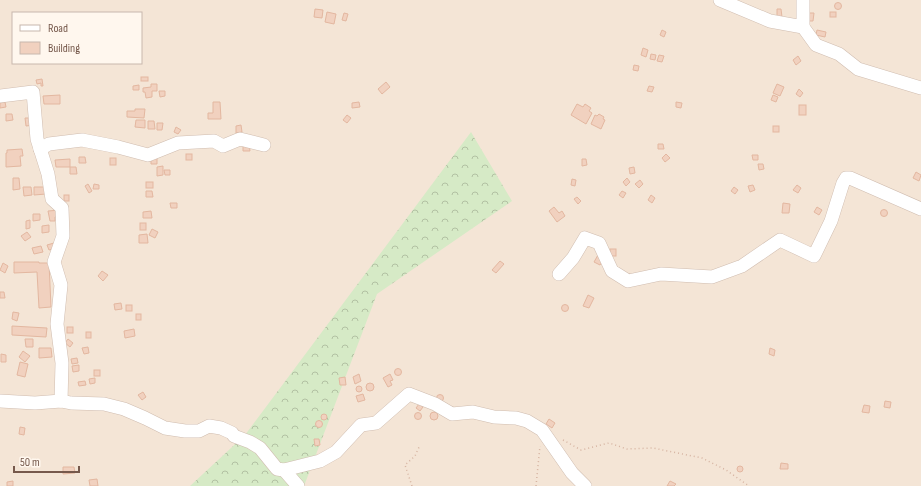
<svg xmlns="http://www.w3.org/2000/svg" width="921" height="486" font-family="'Sofia Sans Condensed',sans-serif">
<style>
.residential{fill:#f4e5d6;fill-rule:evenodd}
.forest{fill:url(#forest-crowns)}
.building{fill:#f1d1bf;stroke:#e3b7a0}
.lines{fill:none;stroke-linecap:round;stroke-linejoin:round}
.minor-casing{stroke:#d0bdb0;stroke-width:14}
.path{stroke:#d6b4a2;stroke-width:1.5;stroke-dasharray:1 3;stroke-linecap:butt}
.minor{stroke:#fff;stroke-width:13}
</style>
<defs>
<pattern id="forest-crowns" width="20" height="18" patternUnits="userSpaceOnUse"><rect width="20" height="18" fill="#d6eac6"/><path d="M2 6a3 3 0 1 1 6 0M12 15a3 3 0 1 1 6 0" fill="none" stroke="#b2c1a3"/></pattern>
</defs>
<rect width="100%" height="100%" fill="#fcf3e7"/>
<!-- residential -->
<path class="residential" d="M0,0H921V486H0ZM13,13H141V63H13Z"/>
<!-- forest -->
<path class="forest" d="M471,132L512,201L377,294L304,486H190L245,435Z"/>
<!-- building -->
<g class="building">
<circle cx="838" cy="6" r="3.5"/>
<path d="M315,9L323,10L322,18L314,17Z"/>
<path d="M777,9H781L782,17H777Z"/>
<path d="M327,12L336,14L334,24L325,22Z"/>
<rect x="830" y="12" width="6" height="5"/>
<path d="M344,13L348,14L346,21L342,20Z"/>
<path d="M808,13H814L813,21H807Z"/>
<path d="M662,30L666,32L664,37L660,35Z"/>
<path d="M817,30L826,32L825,37L816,35Z"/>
<path d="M643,48L648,50L646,57L641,55Z"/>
<path d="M651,54L656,55L655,60L650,59Z"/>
<path d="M659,55L664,56L662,62L657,61Z"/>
<path d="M798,56L801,61L796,65L793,60Z"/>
<path d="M634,65L639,66L638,71L633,70Z"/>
<rect x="141" y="77" width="7" height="4"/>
<path d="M42,79L43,86H41V83L37,84L36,80Z"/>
<path d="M386,82L390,87L382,94L378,89Z"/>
<path d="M151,84H157V91H152V97L146,98L145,92H143V88L151,87Z"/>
<path d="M777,84L784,87L780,96L773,93Z"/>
<path d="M139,85V90H133V86Z"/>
<path d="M649,86L654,87L652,92L647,91Z"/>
<path d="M799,89L803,93L800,97L796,94Z"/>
<path d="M159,91H165V96L160,97Z"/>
<path d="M60,95V104H44L43,96Z"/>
<path d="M773,95L778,97L776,102L771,100Z"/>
<path d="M5,102L6,107L0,108V103Z"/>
<path d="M213,102H220L221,119H208V113H213Z"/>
<path d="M359,102L360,107L352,108V103Z"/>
<path d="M676,102L682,103L681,108L676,107Z"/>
<path d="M577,104L583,107L585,104L591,108L589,111L592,113L586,124L571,115Z"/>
<rect x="799" y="105" width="7" height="10"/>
<path d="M135,109H145L144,118L127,117V111H135Z"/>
<path d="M6,114H12L13,120L6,121Z"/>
<path d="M599,114L604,117L603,119L605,120L601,129L591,124L595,115L597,116Z"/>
<path d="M347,115L351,118L347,123L343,120Z"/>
<path d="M25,118H33L34,125L26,126Z"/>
<path d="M136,120H145V128L135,127Z"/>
<path d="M148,121H154L155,129H148Z"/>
<path d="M157,123H163L162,130H157Z"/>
<path d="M241,125L242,132L236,133V126Z"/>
<rect x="773" y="126" width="6" height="6"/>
<path d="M176,127L181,130L178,134L174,132Z"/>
<path d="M243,144H249L250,151H243Z"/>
<path d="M658,144H663L664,149H658Z"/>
<path d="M22,149L23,156H20L21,166L6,167V153H7V150Z"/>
<rect x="186" y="154" width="6" height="6"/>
<path d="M666,154L670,158L665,162L662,158Z"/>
<path d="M752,155H758V160H753Z"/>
<path d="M79,157H85L86,163H79Z"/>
<rect x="110" y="158" width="6" height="7"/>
<path d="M157,158V164H151V159Z"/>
<path d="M70,159V167H56L55,160Z"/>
<path d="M582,159H586L587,165L582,166Z"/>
<path d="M758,164H763L764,169L759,170Z"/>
<path d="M163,166V175L157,176V167Z"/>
<path d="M70,167H76L77,174H70Z"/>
<path d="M634,167L635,173L630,174L629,168Z"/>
<path d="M164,170H170V175H165Z"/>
<path d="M916,172L921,175L919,181L913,178Z"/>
<path d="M13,178H19L20,189L13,190Z"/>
<path d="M627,178L630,182L626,186L623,182Z"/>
<path d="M572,179L576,180L575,186L571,185Z"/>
<path d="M640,180L643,184L639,188L635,184Z"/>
<rect x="146" y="182" width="7" height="6"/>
<path d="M88,184L92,191L89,193L85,186Z"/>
<path d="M94,184L99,185V189H93Z"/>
<path d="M753,185L755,190L750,192L748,186Z"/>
<path d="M797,185L801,188L798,193L793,190Z"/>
<path d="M23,187H31L32,195L24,196Z"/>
<path d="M34,187H45L46,194L34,195Z"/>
<path d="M734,187L738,190L735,194L731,191Z"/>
<path d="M146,191H152L153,197H146Z"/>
<path d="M622,191L626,193L623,198L619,195Z"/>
<rect x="64" y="195" width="5" height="6"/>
<path d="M651,195L655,198L652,203L648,200Z"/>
<path d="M577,197L581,201L578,204L574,199Z"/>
<path d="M170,203H177V208H171Z"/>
<path d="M783,203L790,204L789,213H782Z"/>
<path d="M554,207L559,213L562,211L565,216L557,222L549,211Z"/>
<path d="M817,207L822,210L819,215L814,212Z"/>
<circle cx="884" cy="213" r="3.5"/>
<path d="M60,210L61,217H55V221H50L48,211Z"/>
<path d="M151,211L152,218H143V212Z"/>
<path d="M33,214H40V220L33,221Z"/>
<path d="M30,220V228L26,229V221Z"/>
<rect x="140" y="223" width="6" height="7"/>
<path d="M49,225V232L42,233V226Z"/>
<path d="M152,229L158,232L155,238L149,235Z"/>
<path d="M27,232L31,237L25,241L21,236Z"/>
<path d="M147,234L148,243H139V235Z"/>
<path d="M54,243L56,248L49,250L47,245Z"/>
<path d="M41,246L43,252L34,254L32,248Z"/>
<rect x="610" y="249" width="6" height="7"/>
<path d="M598,255L604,259L600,265L594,262Z"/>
<path d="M500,261L504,264L496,273L492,270Z"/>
<path d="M14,262H39V263H49L51,307L39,308L37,272L14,273Z"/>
<path d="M3,263L8,266L5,273L0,270Z"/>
<path d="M102,271L108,275L103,281L98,276Z"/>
<path d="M0,292H4L5,298H0Z"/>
<path d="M588,295L594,298L589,308L583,306Z"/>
<path d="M121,303L122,309L115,310L114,304Z"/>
<circle cx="565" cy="308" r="3.5"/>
<rect x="126" y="305" width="6" height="6"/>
<path d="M13,312L19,313L17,321L12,319Z"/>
<rect x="136" y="314" width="5" height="6"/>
<path d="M12,326L47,328L46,337L12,335Z"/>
<rect x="67" y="327" width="6" height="6"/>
<path d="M134,329L135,336L125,338L124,331Z"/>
<rect x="86" y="332" width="5" height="6"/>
<path d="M25,339H33V347H26Z"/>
<path d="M68,339L73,343L70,347L65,343Z"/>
<path d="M88,347L89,353L84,354L82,348Z"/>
<path d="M39,348H51L52,357L39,358Z"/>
<path d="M770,348L775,350L774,356L769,354Z"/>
<path d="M23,351L30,356L25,362L19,357Z"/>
<path d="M1,354L6,355V362H1Z"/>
<path d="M77,358L78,363L72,364L71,359Z"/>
<path d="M20,362L28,364L25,377L17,375Z"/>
<path d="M79,365V371L73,372L72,366Z"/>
<circle cx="398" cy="372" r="3.5"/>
<rect x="94" y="370" width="6" height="6"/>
<path d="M359,374L361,381L355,384L353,377Z"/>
<path d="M390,374L393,380L390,381L392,385L388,387L383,378Z"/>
<path d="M345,377L346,385H340L339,378Z"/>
<path d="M95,378V383L90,384L89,379Z"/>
<path d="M85,381L86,385L79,386L78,382Z"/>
<circle cx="370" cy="387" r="4"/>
<circle cx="359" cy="389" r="3"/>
<path d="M143,392L146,397L142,400L138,395Z"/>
<path d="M363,394L365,400L358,402L356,396Z"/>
<circle cx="440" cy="398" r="3.5"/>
<path d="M885,401L891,402L890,408L884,407Z"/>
<path d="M419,404L423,407L420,411L416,408Z"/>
<path d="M864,405L870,406L869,413L862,412Z"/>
<circle cx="434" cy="416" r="4"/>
<circle cx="418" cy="416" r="3.5"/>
<circle cx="324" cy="417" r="3"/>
<path d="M549,419L555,423L552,428L546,424Z"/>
<circle cx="319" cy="424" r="3.5"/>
<path d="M20,427L25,428L24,435L19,434Z"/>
<path d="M314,439H319L320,445L315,446Z"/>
<path d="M781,463L788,464V469H780Z"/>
<circle cx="740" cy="469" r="3"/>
<path d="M63,467H74L75,473L63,474Z"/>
<path d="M97,479L98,486H90L89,480Z"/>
<path d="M13,481V486H7V482Z"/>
<path d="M670,481L676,484L674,486H667Z"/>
</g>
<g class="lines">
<!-- minor casing -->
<g class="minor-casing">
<g id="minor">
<path d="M720,0L770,21L803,27V0"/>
<path d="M803,27L816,45L839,54L858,69L921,88"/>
<path d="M0,96L33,92L37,139L48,174L52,199L62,208L63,236L54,262L61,285L57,324L62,363L61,401"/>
<path d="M40,149L49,144L82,140L118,147L148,155L178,143L214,141L223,146L240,139L264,145"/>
<path d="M559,274L573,258L585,238L599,243L612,271L628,281L661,274L712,277L742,266L780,240L814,256L831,221L843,183L846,178H850L921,209"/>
<path d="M0,401L35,403L61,401L71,403L104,404L124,409L145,418L165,428L185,431H199L209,426L221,428L232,433L234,436L250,442L260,448L277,469L284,470L320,461L336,452L361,425L376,423L409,394L435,404L452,414L473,412L494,417L516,418L527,421L542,430L572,473L585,486"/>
<path d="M284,470L298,486"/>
</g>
</g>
<!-- path -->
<g class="path">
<path d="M563,440L581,450L609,443L627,449L653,448L702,458L726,470L749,486"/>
<path d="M412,486L405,465L415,456L420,445"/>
<path d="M536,486L540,446"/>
</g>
<!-- minor -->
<use href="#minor" class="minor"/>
</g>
<!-- legend -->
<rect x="12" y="12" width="130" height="52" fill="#fff7ee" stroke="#c8b8ad"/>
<rect x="20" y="25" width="20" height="6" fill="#ffffff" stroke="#c8b8ad"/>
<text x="48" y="32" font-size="12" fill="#76594c">Road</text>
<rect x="20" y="42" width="20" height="12" fill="#f1d1bf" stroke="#c8b8ad"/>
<text x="48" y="52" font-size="12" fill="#76594c">Building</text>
<!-- scale -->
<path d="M14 466v6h65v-6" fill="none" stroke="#76594c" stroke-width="2"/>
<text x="20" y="466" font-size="12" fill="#76594c" stroke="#fff7ee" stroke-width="3" paint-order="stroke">50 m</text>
</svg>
